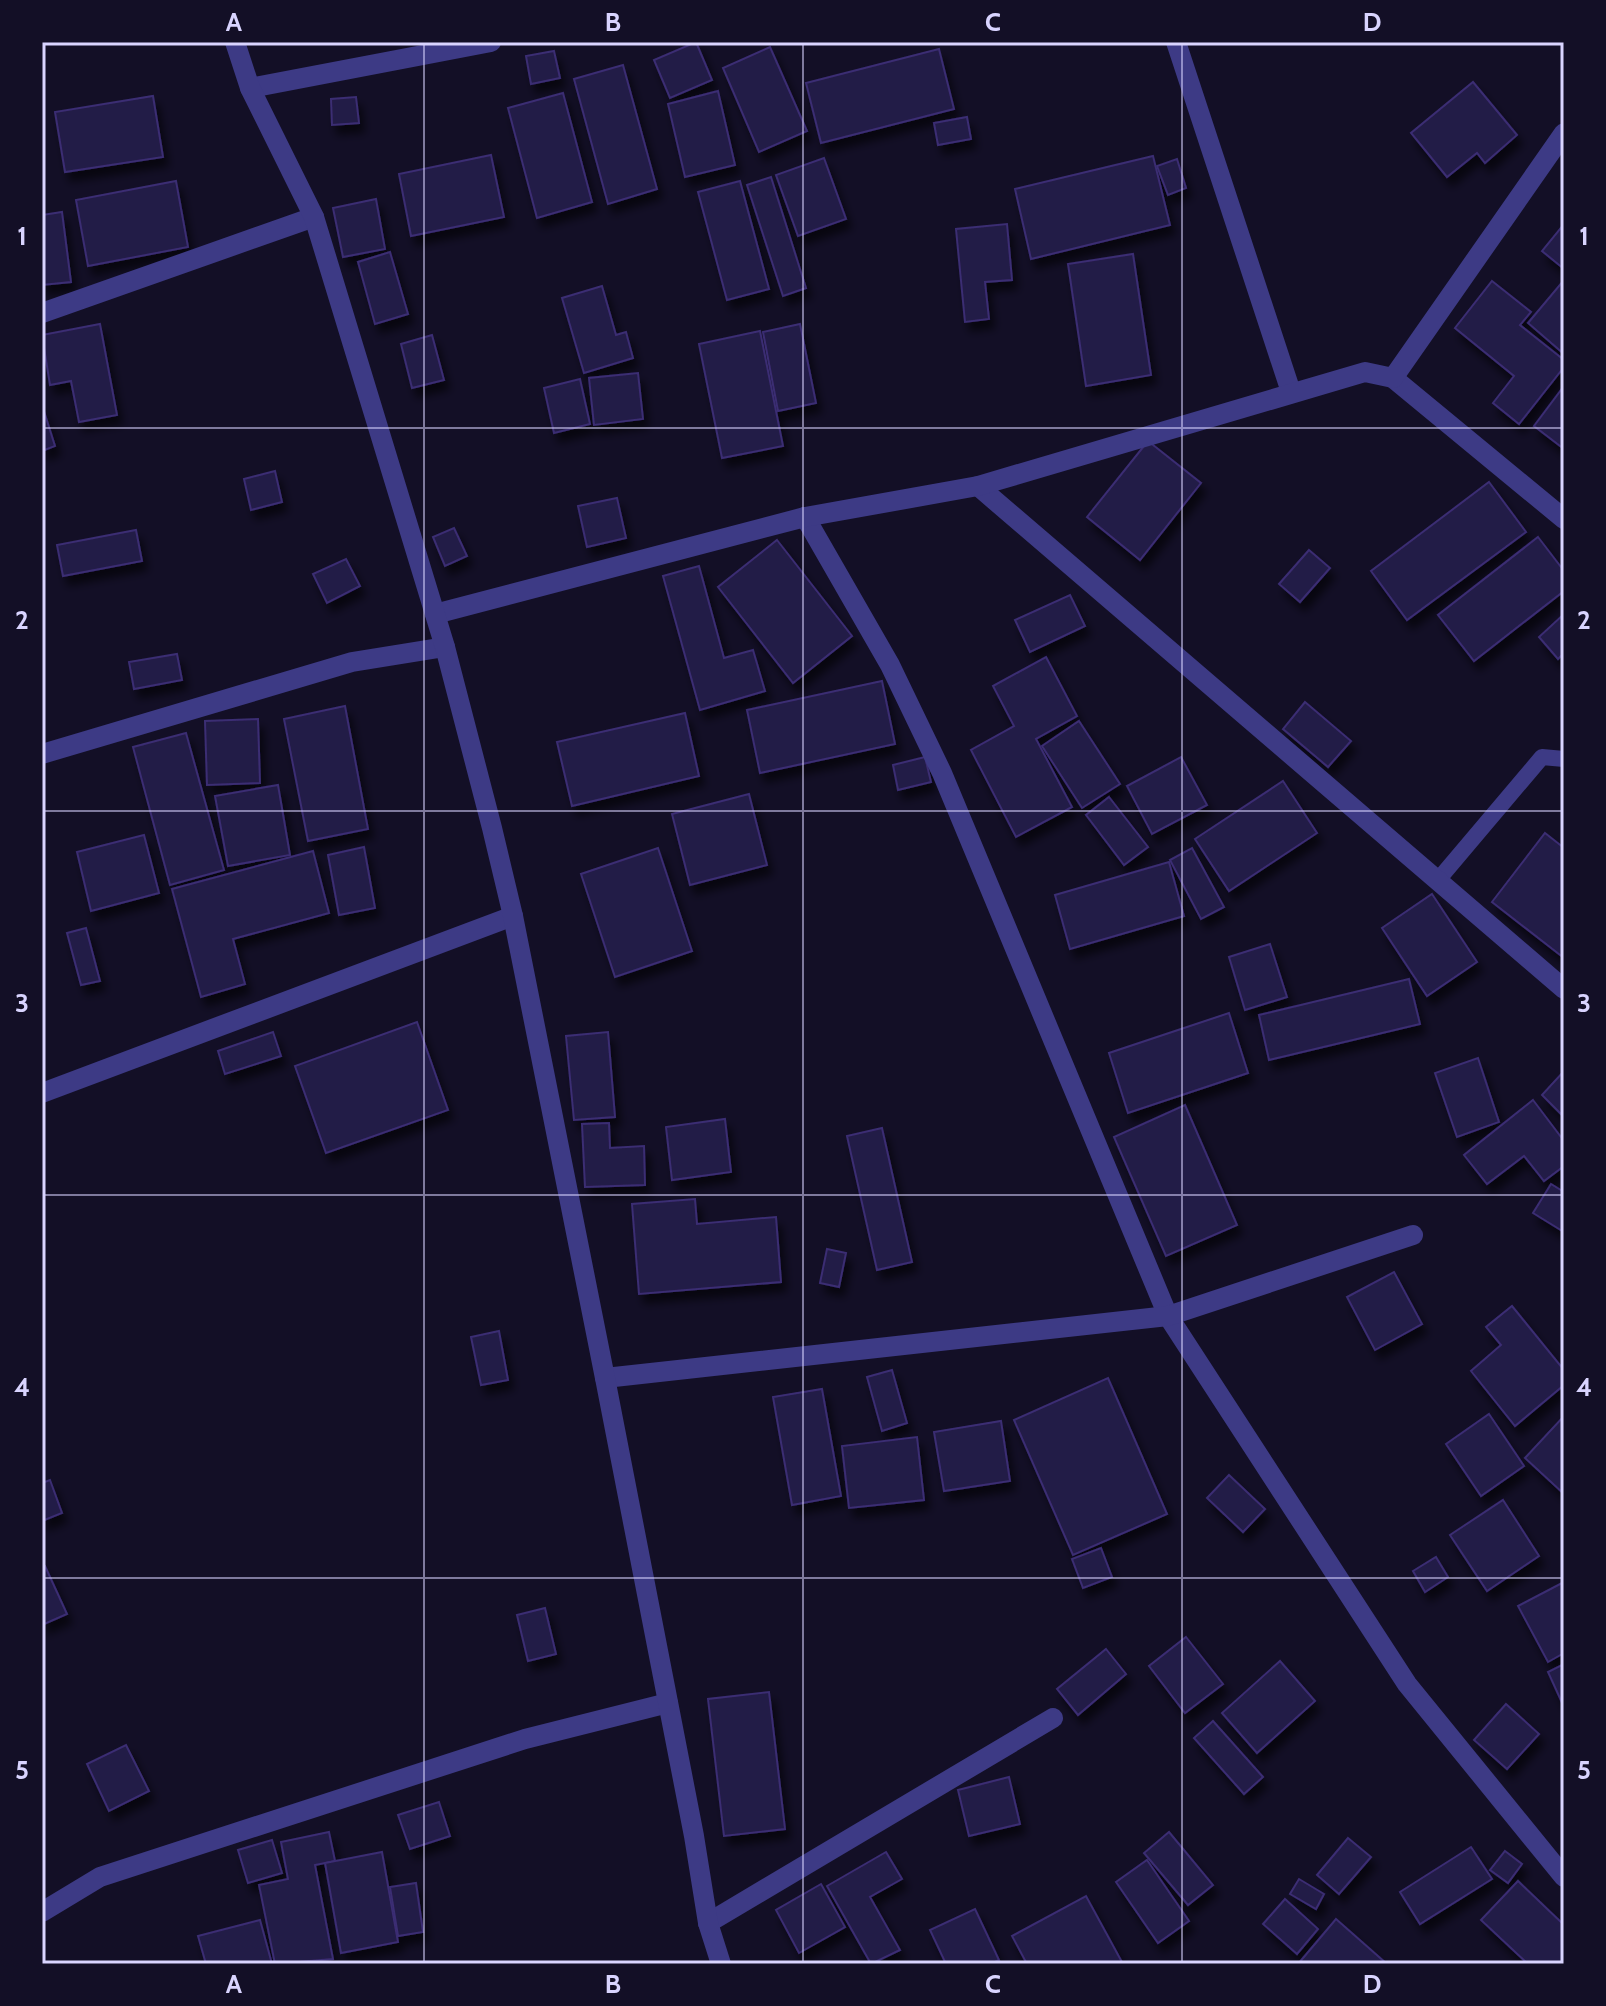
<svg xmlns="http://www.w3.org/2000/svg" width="1606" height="2006" font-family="Cabin,sans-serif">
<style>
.building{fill:#241b47;stroke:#3b2d73;stroke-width:2;filter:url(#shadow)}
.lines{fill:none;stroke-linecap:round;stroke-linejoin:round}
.service{stroke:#3d3a85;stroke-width:16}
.minor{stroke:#3d3a85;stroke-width:20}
.tertiary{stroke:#3d3a85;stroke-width:20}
.grid{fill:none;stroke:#d9d4ff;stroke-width:2;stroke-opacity:0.55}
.neatline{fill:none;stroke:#d9d4ff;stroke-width:3}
.grid-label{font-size:26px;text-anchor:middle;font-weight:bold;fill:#d9d4ff}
</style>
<defs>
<filter id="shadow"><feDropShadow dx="5" dy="9" stdDeviation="4" flood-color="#0009"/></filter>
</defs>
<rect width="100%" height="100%" fill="#130f26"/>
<!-- building -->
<g class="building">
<path d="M696,42L712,80L670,98L654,60Z"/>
<path d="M770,47L807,131L759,152L723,68Z"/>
<path d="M939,49L954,109L821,143L806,83Z"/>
<path d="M554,51L560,78L531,84L526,56Z"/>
<path d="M623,65L657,189L608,204L574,79Z"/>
<path d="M1473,82L1517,135L1485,163L1477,153L1447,177L1411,133Z"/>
<path d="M718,91L735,165L685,177L668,104Z"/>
<path d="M563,93L592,202L537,218L508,108Z"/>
<path d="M153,96L163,157L65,172L55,112Z"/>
<path d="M356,97L359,123L332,125L331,99Z"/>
<path d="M967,117L971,139L938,145L934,123Z"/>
<path d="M491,155L504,217L411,236L399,174Z"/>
<path d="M1153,156L1170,225L1031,259L1015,189Z"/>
<path d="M824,158L846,219L798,236L776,175Z"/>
<path d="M1177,159L1186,188L1168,195L1157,166Z"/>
<path d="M771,177L806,288L783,296L747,185Z"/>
<path d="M176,181L188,247L88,266L76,200Z"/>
<path d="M740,181L769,289L727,300L698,192Z"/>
<path d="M376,199L385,249L343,257L333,208Z"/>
<path d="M62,212L71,282L42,285V215Z"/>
<path d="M1007,224L1012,280L985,282L989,319L965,322L956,229Z"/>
<path d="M1564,224V269L1542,251Z"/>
<path d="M390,252L408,314L375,324L358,262Z"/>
<path d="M1133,254L1151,375L1086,386L1068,264Z"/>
<path d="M1564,280V354L1528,323Z"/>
<path d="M1492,281L1531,312L1520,325L1564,360V367L1519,424L1493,403L1514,376L1455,328Z"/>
<path d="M602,286L616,335L626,332L633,358L584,373L562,298Z"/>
<path d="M100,324L117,415L79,422L71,381L50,385L42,335Z"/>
<path d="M800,324L816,403L778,411L763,332Z"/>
<path d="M760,331L783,446L722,458L699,344Z"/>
<path d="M432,335L444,380L412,388L401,344Z"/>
<path d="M638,373L643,419L594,425L589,378Z"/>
<path d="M580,379L590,424L554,433L544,388Z"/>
<path d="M1564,386V449L1534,426Z"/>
<path d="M42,405L55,446L42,451Z"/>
<path d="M1148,441L1201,483L1140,560L1087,517Z"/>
<path d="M275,471L282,502L251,510L244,479Z"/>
<path d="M1489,482L1526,532L1407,620L1371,571Z"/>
<path d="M617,498L626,538L587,547L578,506Z"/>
<path d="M454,528L467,556L445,566L433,537Z"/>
<path d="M136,530L142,561L63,576L57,545Z"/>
<path d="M1538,537L1564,571V591L1474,661L1438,615Z"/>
<path d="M777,540L852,636L793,683L718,587Z"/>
<path d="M1309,550L1330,568L1300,602L1279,584Z"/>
<path d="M346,559L360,586L327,603L313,574Z"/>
<path d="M699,566L724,658L753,650L765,691L700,710L663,576Z"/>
<path d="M1070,595L1085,626L1030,652L1015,620Z"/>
<path d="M1564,614V653L1558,659L1539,637Z"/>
<path d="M177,654L182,680L134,689L129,662Z"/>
<path d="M1046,657L1077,716L1036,739L1072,807L1016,837L971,750L1014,726L993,686Z"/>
<path d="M882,681L895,744L760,773L747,710Z"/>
<path d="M1305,702L1351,741L1328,767L1283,729Z"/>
<path d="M345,706L368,829L308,841L284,719Z"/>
<path d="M685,713L699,776L572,806L557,742Z"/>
<path d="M258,719L260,783L207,785L205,721Z"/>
<path d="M1079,721L1120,784L1082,808L1042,746Z"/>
<path d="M186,733L224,870L170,885L133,747Z"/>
<path d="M925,757L931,782L898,790L893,765Z"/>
<path d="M1181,757L1207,805L1152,834L1127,786Z"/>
<path d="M1283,781L1317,833L1229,891L1195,839Z"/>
<path d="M278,785L290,855L228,866L215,796Z"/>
<path d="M749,794L767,865L690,885L672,814Z"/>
<path d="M1109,797L1148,847L1124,865L1086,815Z"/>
<path d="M1545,833L1564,848V958L1492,902Z"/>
<path d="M144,835L159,893L91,911L77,852Z"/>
<path d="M364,847L375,908L339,915L328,855Z"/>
<path d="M658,848L692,951L615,977L581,874Z"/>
<path d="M1192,848L1224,907L1201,919L1170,860Z"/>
<path d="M313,851L329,913L233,939L245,984L201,997L172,889Z"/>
<path d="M1169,862L1184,916L1070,949L1055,895Z"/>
<path d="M1432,894L1477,962L1427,996L1382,928Z"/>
<path d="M86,928L100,981L81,985L67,933Z"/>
<path d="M1270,944L1287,997L1245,1010L1229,957Z"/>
<path d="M1409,979L1420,1024L1269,1060L1259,1015Z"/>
<path d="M1229,1013L1248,1073L1128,1113L1109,1053Z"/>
<path d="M417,1022L448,1110L326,1153L295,1066Z"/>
<path d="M273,1032L281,1056L225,1074L218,1051Z"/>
<path d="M608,1032L615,1117L574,1120L566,1036Z"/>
<path d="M1478,1058L1499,1122L1457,1137L1435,1073Z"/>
<path d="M1564,1071V1117L1542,1095Z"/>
<path d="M1533,1100L1564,1141V1166L1544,1181L1524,1156L1487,1184L1464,1155Z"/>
<path d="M1185,1105L1237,1225L1166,1256L1114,1137Z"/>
<path d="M725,1119L731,1172L672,1180L666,1127Z"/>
<path d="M609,1123L610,1148L644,1146L645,1185L585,1187L582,1124Z"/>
<path d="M882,1128L912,1262L877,1270L847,1136Z"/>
<path d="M1551,1184L1564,1192V1232L1533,1213Z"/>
<path d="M695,1199L697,1224L776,1217L781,1282L639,1294L632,1204Z"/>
<path d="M827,1249L846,1253L839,1287L820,1283Z"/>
<path d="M1394,1272L1422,1324L1375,1350L1347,1297Z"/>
<path d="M1512,1306L1564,1370V1385L1515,1426L1471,1371L1501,1345L1486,1327Z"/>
<path d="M499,1331L508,1380L481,1385L471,1337Z"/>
<path d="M892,1370L907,1423L882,1431L867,1377Z"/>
<path d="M1108,1378L1167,1514L1073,1555L1014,1420Z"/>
<path d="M822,1389L841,1496L792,1505L773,1397Z"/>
<path d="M1489,1414L1524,1466L1481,1496L1446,1444Z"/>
<path d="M1564,1416V1494L1525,1458Z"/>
<path d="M1001,1421L1010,1481L944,1491L934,1432Z"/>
<path d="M917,1437L924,1500L849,1508L842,1446Z"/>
<path d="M1229,1475L1265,1509L1243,1532L1207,1498Z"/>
<path d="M50,1480L62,1513L42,1521V1483Z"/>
<path d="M1503,1500L1539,1556L1487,1591L1450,1535Z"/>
<path d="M1101,1548L1112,1577L1083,1588L1072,1559Z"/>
<path d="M1436,1557L1448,1577L1425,1592L1413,1571Z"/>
<path d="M45,1566L67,1614L42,1625V1567Z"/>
<path d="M1564,1582V1653L1548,1662L1518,1606Z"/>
<path d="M545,1608L556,1654L528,1661L517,1615Z"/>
<path d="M1186,1637L1223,1684L1185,1713L1149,1666Z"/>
<path d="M1106,1649L1126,1674L1078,1715L1057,1689Z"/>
<path d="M1280,1661L1315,1701L1257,1753L1222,1713Z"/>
<path d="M1564,1664V1707L1548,1672Z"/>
<path d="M769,1692L785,1829L724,1836L708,1699Z"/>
<path d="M1506,1704L1539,1734L1507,1769L1474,1740Z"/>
<path d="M1213,1721L1263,1777L1244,1794L1194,1738Z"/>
<path d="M126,1745L149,1791L109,1811L87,1764Z"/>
<path d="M1009,1777L1020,1824L969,1836L958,1790Z"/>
<path d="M439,1802L450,1836L410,1849L398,1815Z"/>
<path d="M329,1832L335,1861L315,1865L333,1959L275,1964L259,1885L288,1879L281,1842Z"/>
<path d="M1169,1832L1213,1885L1188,1905L1144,1853Z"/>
<path d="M1348,1838L1371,1857L1339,1894L1317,1875Z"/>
<path d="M272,1840L282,1873L248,1883L238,1850Z"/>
<path d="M1471,1847L1492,1879L1420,1924L1400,1892Z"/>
<path d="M1505,1851L1522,1864L1508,1883L1490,1870Z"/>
<path d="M382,1852L398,1942L341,1953L325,1863Z"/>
<path d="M886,1852L902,1879L870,1897L900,1950L871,1964L827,1886Z"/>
<path d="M1147,1860L1189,1921L1158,1943L1116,1882Z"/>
<path d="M1299,1879L1324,1894L1316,1909L1290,1894Z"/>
<path d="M1518,1881L1564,1925V1964H1528L1481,1920Z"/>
<path d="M416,1883L423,1932L398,1936L390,1887Z"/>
<path d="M821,1884L845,1927L799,1953L776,1910Z"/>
<path d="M1086,1896L1123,1964H1027L1012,1936Z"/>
<path d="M1285,1899L1318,1929L1297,1954L1263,1924Z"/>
<path d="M975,1909L999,1960L991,1964H946L930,1930Z"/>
<path d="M1336,1919L1387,1964H1298Z"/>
<path d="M260,1920L272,1964H206L198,1936Z"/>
</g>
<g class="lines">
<!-- service -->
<path class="service" d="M1438,880L1542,757L1564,759"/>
<!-- minor -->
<g class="minor">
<path d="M1176,42L1291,392"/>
<path d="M250,88L491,42"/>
<path d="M42,313L314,217"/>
<path d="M1393,378L1564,519"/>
<path d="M978,486L1564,989"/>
<path d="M805,517L890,665L942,773L1168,1316L1407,1684L1564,1877"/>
<path d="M435,614L805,517L978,486L1365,372L1393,378L1564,133"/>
<path d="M42,754L352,662L445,647"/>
<path d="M42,1093L513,916"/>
<path d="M605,1378L1168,1316L1413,1235"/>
<path d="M42,1912L100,1877L525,1739L668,1703"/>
<path d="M708,1923L1053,1718"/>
</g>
<!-- tertiary -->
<path class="tertiary" d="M235,42L250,88L314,217L445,647L492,828L513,916L605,1378L694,1836L708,1923L721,1964"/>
</g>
<!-- grid -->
<path class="grid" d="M424,42V1964M803,42V1964M1182,42V1964M42,428H1564M42,811H1564M42,1195H1564M42,1578H1564"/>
<!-- border -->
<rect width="1606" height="2006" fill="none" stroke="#130f26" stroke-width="88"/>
<rect x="44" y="44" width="1518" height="1918" class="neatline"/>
<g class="grid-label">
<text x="234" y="31">A</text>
<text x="613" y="31">B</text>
<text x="993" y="31">C</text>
<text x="1372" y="31">D</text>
<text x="22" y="245">1</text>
<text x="1584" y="245">1</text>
<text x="22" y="629">2</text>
<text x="1584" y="629">2</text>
<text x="22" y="1012">3</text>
<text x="1584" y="1012">3</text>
<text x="22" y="1396">4</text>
<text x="1584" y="1396">4</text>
<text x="22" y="1779">5</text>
<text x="1584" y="1779">5</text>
<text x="234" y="1993">A</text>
<text x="613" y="1993">B</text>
<text x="993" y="1993">C</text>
<text x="1372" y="1993">D</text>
</g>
</svg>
